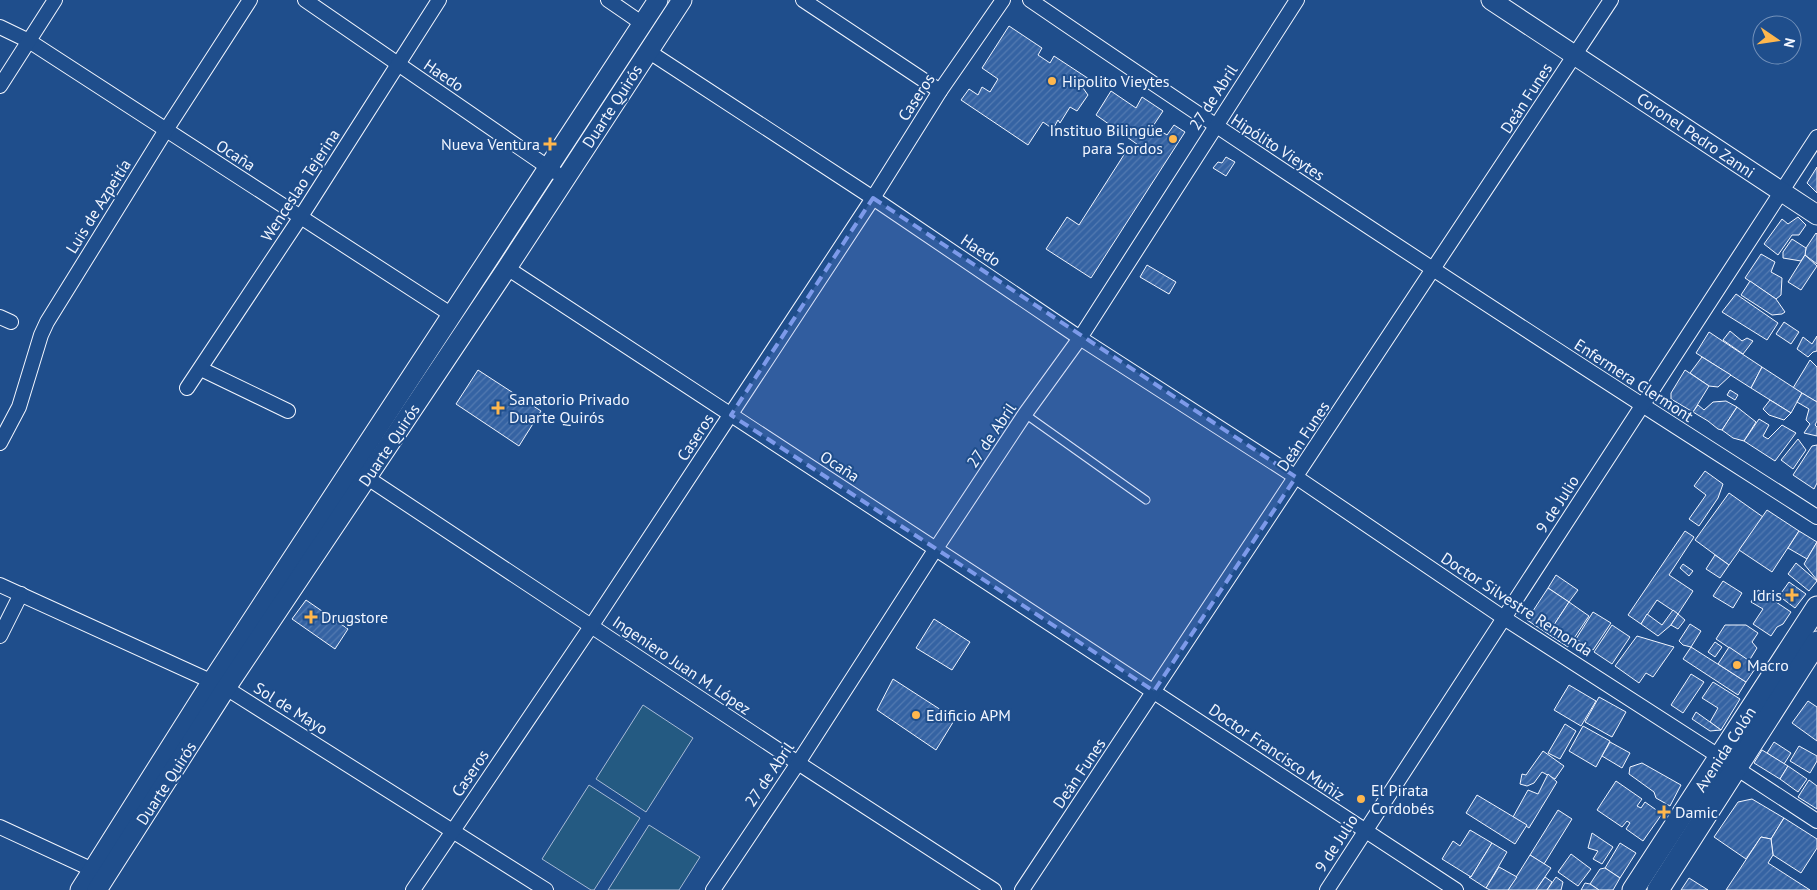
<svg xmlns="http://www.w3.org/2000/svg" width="1817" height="890" font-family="'PT Sans',sans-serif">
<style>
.grass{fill:#245a82;stroke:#a8bbd7}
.building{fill:url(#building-hatch);stroke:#f2f6ff}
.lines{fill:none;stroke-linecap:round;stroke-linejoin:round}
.service-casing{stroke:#f2f6ff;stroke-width:9}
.minor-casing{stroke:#f2f6ff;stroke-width:16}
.secondary-casing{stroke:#f2f6ff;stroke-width:21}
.primary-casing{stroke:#f2f6ff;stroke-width:23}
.service{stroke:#1f4e8c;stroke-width:7}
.minor{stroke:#1f4e8c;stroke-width:14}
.secondary{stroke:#1f4e8c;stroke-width:19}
.primary{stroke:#1f4e8c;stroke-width:21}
.marked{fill:#7d9aea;fill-opacity:0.2;stroke:#7d9aea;stroke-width:4;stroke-dasharray:10 6;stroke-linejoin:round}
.poi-dot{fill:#ffb74d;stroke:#1f4e8c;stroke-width:2}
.labels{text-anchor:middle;stroke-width:4;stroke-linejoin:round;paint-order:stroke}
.street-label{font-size:16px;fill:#f2f6ff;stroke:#1f4e8c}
.poi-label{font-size:16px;fill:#f2f6ff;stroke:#1f4e8c;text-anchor:start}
</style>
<defs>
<pattern id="building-hatch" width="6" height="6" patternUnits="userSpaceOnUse" patternTransform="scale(1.25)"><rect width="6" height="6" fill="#3563a3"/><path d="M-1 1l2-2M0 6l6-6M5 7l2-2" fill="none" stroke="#537ab1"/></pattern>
</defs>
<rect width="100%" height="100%" fill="#1f4e8c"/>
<!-- grass -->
<g class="grass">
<path d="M643,705L693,738L646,812L596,779Z"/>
<path d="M589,785L640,818L594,890H591L542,859Z"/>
<path d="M649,825L700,857L679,890H608Z"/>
</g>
<!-- building -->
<g class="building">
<path d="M1009,26L1042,48L1038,55L1050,63L1054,56L1089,79L1083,88L1088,95L1077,111L1070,107L1060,123L1058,120L1053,129L1043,122L1028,145L961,100L969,89L978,95L982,87L990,92L998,79L982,68Z"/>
<path d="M1111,91L1136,108L1142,97L1163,111L1153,126L1167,135L1174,125L1185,132L1091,278L1046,249L1067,217L1079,225L1127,150L1135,155L1141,147L1096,115Z"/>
<path d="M1226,157L1235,162L1226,176L1213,168L1218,162L1222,163Z"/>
<path d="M1817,167V193L1807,183Z"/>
<path d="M1798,217L1806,225L1799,235H1792L1778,255L1764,244L1782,219L1788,224Z"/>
<path d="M1816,233L1817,234V264L1805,255L1806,248Z"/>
<path d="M1792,239L1806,248L1805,255L1801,261L1783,258V252Z"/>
<path d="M1761,254L1775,262L1771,272L1782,278L1781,295L1776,299L1745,278Z"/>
<path d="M1805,255L1817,266L1801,290L1788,282Z"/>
<path d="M1147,265L1176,282L1169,294L1140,277Z"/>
<path d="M1750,281L1776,299L1785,312L1782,314L1772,315L1741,295Z"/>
<path d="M1736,294L1778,323L1767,340L1722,312Z"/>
<path d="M1784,322L1799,332L1791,344L1776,334Z"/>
<path d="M1730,331L1742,341L1747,338L1753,341L1743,354L1723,340Z"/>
<path d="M1709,332L1762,367L1751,388L1696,353Z"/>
<path d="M1817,336V351L1813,352L1808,357L1797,349L1803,337L1812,344Z"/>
<path d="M1702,357L1731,375L1718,387L1709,386L1690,373Z"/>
<path d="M1810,360L1817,367V402L1793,388Z"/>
<path d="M1762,367L1802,393L1791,413L1751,388Z"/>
<path d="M478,370L541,411L519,446L456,404Z"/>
<path d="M1685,370L1709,386L1693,412L1671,399V393Z"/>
<path d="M1730,390L1738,395L1735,400L1727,395Z"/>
<path d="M1802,393L1817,402V421L1815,425L1817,427V436L1804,433L1810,424L1806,420L1809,409L1797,402Z"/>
<path d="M1770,400L1791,413L1784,420L1769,415L1763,409Z"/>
<path d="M1726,401L1737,407L1722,430L1718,429L1708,421L1693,412L1698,405L1704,410L1713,402Z"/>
<path d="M1737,407L1756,422L1744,441L1733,438L1722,430Z"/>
<path d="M1759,419L1769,425L1763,436L1768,439L1782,425L1796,433L1775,461L1744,441Z"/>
<path d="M1798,439L1806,450L1793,469L1781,460Z"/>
<path d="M1817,445V483L1814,489L1793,475L1812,446Z"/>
<path d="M1705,471L1723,484L1718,498L1699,526L1689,519L1706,495L1694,486Z"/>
<path d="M1729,493L1763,517L1729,565L1695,540Z"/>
<path d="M1767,510L1799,531L1772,572L1739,550Z"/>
<path d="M1685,531L1694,537L1669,575L1693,591L1678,614L1657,600L1641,624L1628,615Z"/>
<path d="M1799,531L1817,542L1807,559L1788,548Z"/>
<path d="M1817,542V580L1804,564Z"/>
<path d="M1715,555L1729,565L1720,578L1706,569Z"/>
<path d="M1796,563L1817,581L1809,591L1788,574Z"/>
<path d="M1683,564L1693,571L1689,576L1680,568Z"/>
<path d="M1556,575L1578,590L1569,602L1548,588Z"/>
<path d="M1723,581L1742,593L1733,608L1713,596Z"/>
<path d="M1789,582L1806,594L1795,608L1779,596Z"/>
<path d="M1548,588L1569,602L1548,634L1527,620Z"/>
<path d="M1758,590L1791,612L1783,624L1777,627L1771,636L1753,624L1763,609L1751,602Z"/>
<path d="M306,600L348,629L335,649L292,619Z"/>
<path d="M1569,602L1589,616L1568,647L1548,634Z"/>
<path d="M1673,610L1678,614L1671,625L1658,636L1641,624L1647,614L1662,625Z"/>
<path d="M1593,612L1611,623L1593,650L1576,639Z"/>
<path d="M1678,614L1685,620L1678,629L1671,625Z"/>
<path d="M934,619L970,642L952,670L916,648Z"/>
<path d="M1690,624L1701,631L1691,647L1683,645L1679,641Z"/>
<path d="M1612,625L1630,637L1612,664L1594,652Z"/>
<path d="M1725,625H1746L1758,633L1752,642L1757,648L1749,661L1716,639Z"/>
<path d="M1637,636L1674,647L1653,677L1646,673L1639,683L1615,666Z"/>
<path d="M1715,642L1722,647L1715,657L1708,652Z"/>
<path d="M1691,647L1746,682L1738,695L1683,659Z"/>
<path d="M1729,647L1757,666L1746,682L1718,664Z"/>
<path d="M1691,674L1704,682L1683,713L1671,705Z"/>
<path d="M893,679L955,719L936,750L877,710Z"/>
<path d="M1713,682L1740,699L1721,730L1710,722L1718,708L1702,698Z"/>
<path d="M1569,685L1596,701L1581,726L1554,710Z"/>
<path d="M1599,697L1626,712L1612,737L1585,722Z"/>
<path d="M1808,701L1817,707V741L1792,723Z"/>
<path d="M1696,712L1710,722L1721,730L1710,731L1692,719Z"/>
<path d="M1565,724L1576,731L1560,759L1548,753Z"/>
<path d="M1583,726L1610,741L1596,767L1569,751Z"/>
<path d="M1610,742L1630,753L1622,768L1602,756Z"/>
<path d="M1774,742L1791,753L1784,764L1767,753Z"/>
<path d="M1799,746L1817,756V761L1810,773L1790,761Z"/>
<path d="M1762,750L1788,766L1780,779L1754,763Z"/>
<path d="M1543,751L1564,766L1555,779L1542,772L1534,783L1527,786L1520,784L1522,774L1526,775Z"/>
<path d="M1642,763L1681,785L1670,806L1656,798L1654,792L1629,774L1630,767Z"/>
<path d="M1788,766L1807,779L1798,792L1780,779Z"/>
<path d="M1548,774L1557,782L1529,828L1513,817L1528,790L1538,794Z"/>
<path d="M1809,780L1817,786V809L1798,797Z"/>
<path d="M1616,781L1642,799L1637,806L1641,808L1645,802L1662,814L1643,841L1626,829L1630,823L1627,821L1622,827L1597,810Z"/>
<path d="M1477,795L1527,825L1515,844L1466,813Z"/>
<path d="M1752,799L1784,818L1771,839L1761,837L1746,859L1714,837L1738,802Z"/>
<path d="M1558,810L1572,819L1544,864L1530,855Z"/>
<path d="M1784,818L1817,839V848L1801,873L1773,855L1771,839Z"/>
<path d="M1470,830L1492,843L1471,877L1442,859L1453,841L1460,846Z"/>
<path d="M1592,833L1613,847L1602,864L1593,859L1598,851L1588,848Z"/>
<path d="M1761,837L1771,839L1773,855L1768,863L1810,890H1726Z"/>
<path d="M1492,843L1507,852L1486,888L1469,877H1471Z"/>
<path d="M1620,843L1636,853L1620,878L1605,868Z"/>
<path d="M1571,854L1591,869L1578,886L1558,872Z"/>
<path d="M1530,855L1551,868L1536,890H1508Z"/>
<path d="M1499,867L1517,877L1508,890H1490L1486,888Z"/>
<path d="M1605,868L1620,878L1613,890H1599L1590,884L1600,869Z"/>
<path d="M1545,877L1552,882L1547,890H1536Z"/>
<path d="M1556,877L1563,882L1561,890H1547Z"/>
<path d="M1689,878L1708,890H1681Z"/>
<path d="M1585,883L1590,884L1599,890H1581Z"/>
</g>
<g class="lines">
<!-- service casing -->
<g class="service-casing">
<path id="service" d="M1025,414L1146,500"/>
</g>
<!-- minor casing -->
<g class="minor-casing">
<g id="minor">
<path d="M305,0L555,172"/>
<path d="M608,0L643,24"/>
<path d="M803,0L940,91"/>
<path d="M1030,0C1289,177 1552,348 1817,517"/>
<path d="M0,27L29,41L452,315"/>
<path d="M648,51L873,198L1080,338L1296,477L1504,618L1720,757"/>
<path d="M0,86L55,0"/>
<path d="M507,268L1456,890"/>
<path d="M0,317L11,322"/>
<path d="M201,369L288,411"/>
<path d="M187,388L300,218L439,0"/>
<path d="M0,443L19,407L41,335L47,322L166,130L250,0"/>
<path d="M360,473L798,763L994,890"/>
<path d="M0,585L226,688L546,890"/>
<path d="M0,636L21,594"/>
<path d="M1736,768L1817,821"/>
<path d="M0,827L93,870"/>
<path d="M413,890L592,625L873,198L940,91L1003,0"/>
<path d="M713,890L798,763L935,550L1025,414L1080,338L1297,0"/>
<path d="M1022,890L1611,0"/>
<path d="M1327,890L1817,137"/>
</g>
</g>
<!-- secondary casing -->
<g class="secondary-casing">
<g id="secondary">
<path d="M1491,0L1817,215"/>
<path d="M80,890L212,681L658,0"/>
<path d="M97,890L226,688L507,268L682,0"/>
</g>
</g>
<!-- primary casing -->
<g class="primary-casing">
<g id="primary">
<path d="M1633,890L1817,607"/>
<path d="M1658,890L1817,642"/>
</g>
</g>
<!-- service -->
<use href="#service" class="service"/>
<!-- minor -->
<use href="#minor" class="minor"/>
<!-- secondary -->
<use href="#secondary" class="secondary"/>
<!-- primary -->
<use href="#primary" class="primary"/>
</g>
<!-- marked area -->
<path class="marked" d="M873,198L1296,477L1154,691L731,415Z"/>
<!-- markers -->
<g class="poi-dot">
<circle cx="1052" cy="81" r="5"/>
<circle cx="1173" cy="139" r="5"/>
<path d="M547.5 136.5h5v5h5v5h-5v5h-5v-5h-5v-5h5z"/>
<path d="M495.5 400.5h5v5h5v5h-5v5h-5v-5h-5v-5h5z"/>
<path d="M1789.5 587.5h5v5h5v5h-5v5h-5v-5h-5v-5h5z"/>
<path d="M308.5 609.5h5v5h5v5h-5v5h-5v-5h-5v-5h5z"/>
<circle cx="1737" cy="665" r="5"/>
<circle cx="916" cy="715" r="5"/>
<circle cx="1361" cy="799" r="5"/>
<path d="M1661.5 804.5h5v5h5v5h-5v5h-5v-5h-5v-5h5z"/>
</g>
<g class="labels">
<!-- street labels -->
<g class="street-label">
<text transform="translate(444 75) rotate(34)" y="6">Haedo</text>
<text transform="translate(916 97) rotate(-57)" y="6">Caseros</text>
<text transform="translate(1213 97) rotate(-57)" y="6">27 de Abril</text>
<text transform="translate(1526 98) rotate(-57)" y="6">Deán Funes</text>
<text transform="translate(612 106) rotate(-57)" y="6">Duarte Quirós</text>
<text transform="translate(1696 135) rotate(34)" y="6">Coronel Pedro Zanni</text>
<text transform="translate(1278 147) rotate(33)" y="6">Hipólito Vieytes</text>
<text transform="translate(236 155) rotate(33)" y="6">Ocaña</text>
<text transform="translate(300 185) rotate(-57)" y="6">Wenceslao Tejerina</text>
<text transform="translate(98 206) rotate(-58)" y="6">Luis de Azpeitía</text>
<text transform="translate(981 250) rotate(34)" y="6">Haedo</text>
<text transform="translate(1634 380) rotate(33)" y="6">Enfermera Clermont</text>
<text transform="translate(991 435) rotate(-56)" y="6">27 de Abril</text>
<text transform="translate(1303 436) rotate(-56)" y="6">Deán Funes</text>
<text transform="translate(695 437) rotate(-57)" y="6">Caseros</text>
<text transform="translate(389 445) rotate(-56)" y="6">Duarte Quirós</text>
<text transform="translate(840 466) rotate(33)" y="6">Ocaña</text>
<text transform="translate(1557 504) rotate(-57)" y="6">9 de Julio</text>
<text transform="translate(1517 604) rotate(33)" y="6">Doctor Silvestre Remonda</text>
<text transform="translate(682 665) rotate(34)" y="6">Ingeniero Juan M. López</text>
<text transform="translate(291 708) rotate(32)" y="6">Sol de Mayo</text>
<text transform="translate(1725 749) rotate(-57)" y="6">Avenida Colón</text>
<text transform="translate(1277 752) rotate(34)" y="6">Doctor Francisco Muñiz</text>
<text transform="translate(470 773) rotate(-56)" y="6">Caseros</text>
<text transform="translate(1079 773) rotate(-56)" y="6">Deán Funes</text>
<text transform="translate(769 774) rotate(-56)" y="6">27 de Abril</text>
<text transform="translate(166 783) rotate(-57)" y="6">Duarte Quirós</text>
<text transform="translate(1336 843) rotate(-57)" y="6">9 de Julio</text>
</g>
<!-- poi labels -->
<g class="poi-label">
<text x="1062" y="87">Hipolito Vieytes</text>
<text x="1163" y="136" text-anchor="end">Instituo Bilingüe<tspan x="1163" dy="18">para Sordos</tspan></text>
<text x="540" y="150" text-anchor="end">Nueva Ventura</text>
<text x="509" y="405">Sanatorio Privado<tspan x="509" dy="18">Duarte Quirós</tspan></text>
<text x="1782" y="601" text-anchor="end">Idris</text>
<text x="321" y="623">Drugstore</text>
<text x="1747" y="671">Macro</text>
<text x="926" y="721">Edificio APM</text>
<text x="1371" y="796">El Pirata<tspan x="1371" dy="18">Cordobés</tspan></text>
<text x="1675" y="818">Damic</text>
</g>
</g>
<!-- north arrow -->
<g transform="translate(1777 40) rotate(103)"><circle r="24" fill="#1f4e8c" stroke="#7391ba"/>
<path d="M0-4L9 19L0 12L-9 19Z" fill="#ffb74d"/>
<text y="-8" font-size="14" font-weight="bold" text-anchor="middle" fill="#f2f6ff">N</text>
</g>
</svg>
